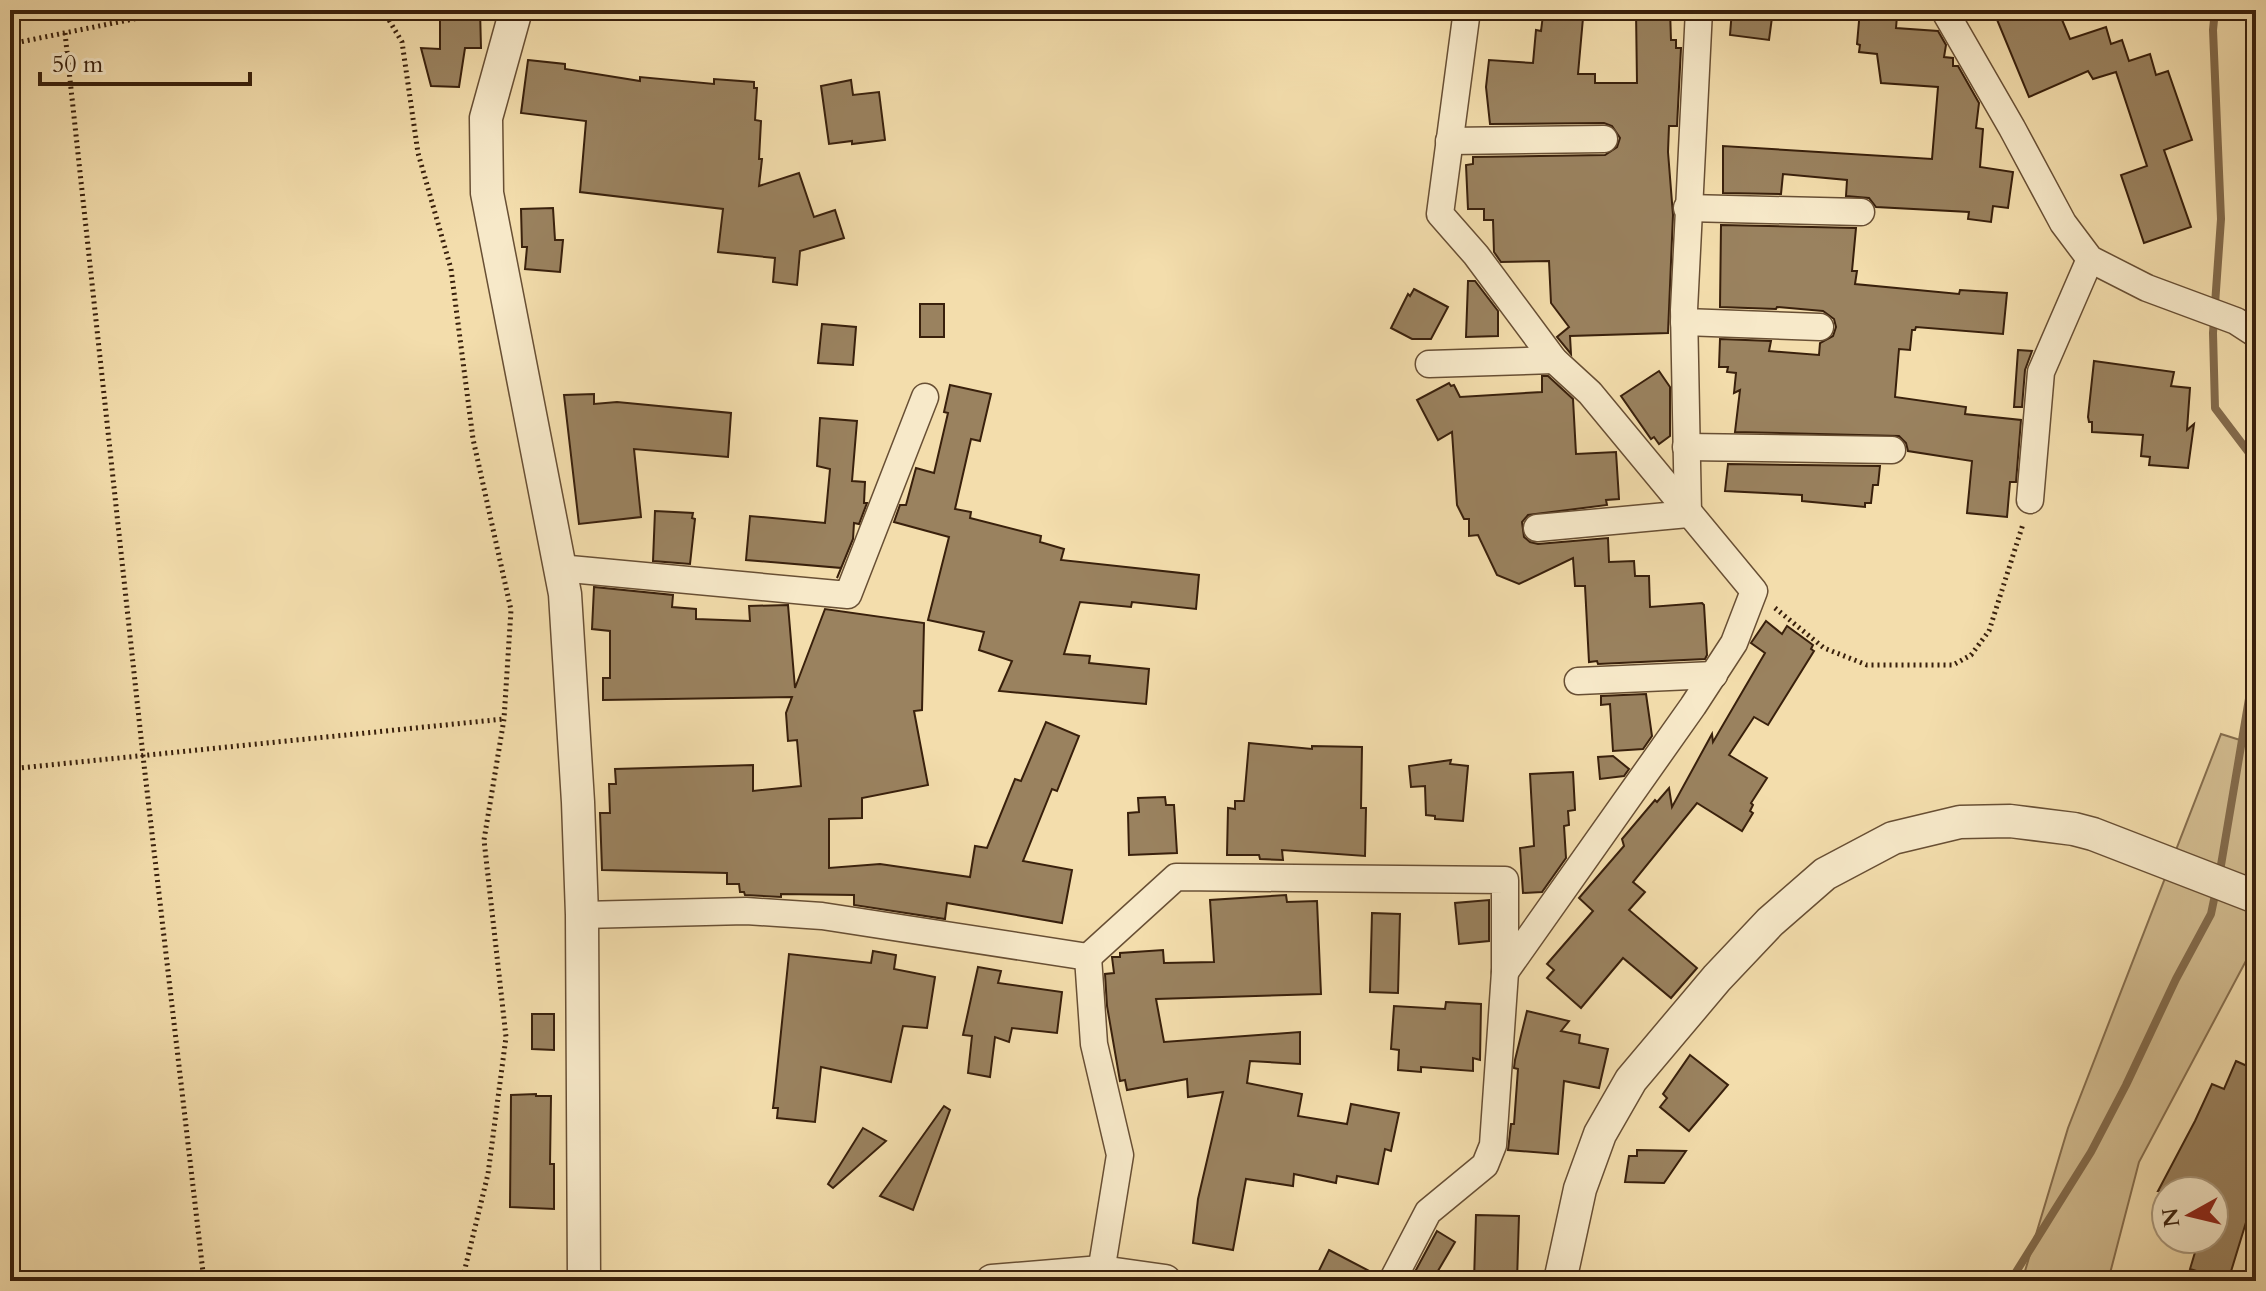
<svg xmlns="http://www.w3.org/2000/svg" width="2266" height="1291" font-family="Cardo,serif">
<style>
.green{fill:#d3bd91;stroke:#866e4e;stroke-width:2}
.lines{fill:none;stroke-linecap:round;stroke-linejoin:round}
.stream{stroke:#836b4c;stroke-width:8}
.building{fill:#9a825f;stroke:#39200c;stroke-width:2}
.minor-casing{stroke:#684f34;stroke-width:29}
.tertiary-casing{stroke:#684f34;stroke-width:35}
.path{stroke:#39200c;stroke-width:5;stroke-dasharray:2 4;stroke-linecap:butt}
.minor{stroke:#f7e9c9;stroke-width:26}
.tertiary{stroke:#f7e9c9;stroke-width:32}
</style>
<rect width="100%" height="100%" fill="#f3ddac"/>
<filter id="stains"><feTurbulence type="fractalNoise" baseFrequency=".0025" numOctaves="4"/><feColorMatrix values="0 0 0 0 .2 0 0 0 0 .09 0 0 0 0 .02 0 0 0 .5 -.17"/></filter>
<radialGradient id="worn" r=".72"><stop offset=".6" stop-color="#630" stop-opacity="0"/><stop offset="1" stop-color="#630" stop-opacity=".3"/></radialGradient>
<!-- green -->
<path class="green" d="M2221,734L2256,745V942L2139,1162L2108,1281H2022L2068,1128Z"/>
<g class="lines">
<!-- stream -->
<g class="stream">
<path d="M2215,10L2213,30L2221,219L2213,333L2215,408L2256,462"/>
<path d="M2219,877L2256,657"/>
<path d="M2013,1281L2016,1272L2091,1152L2126,1085L2176,979L2211,914L2216,890"/>
</g>
</g>
<!-- building -->
<g class="building">
<path d="M440,10H480L481,48H465L459,87L431,86L421,48L440,49Z"/>
<path d="M1670,10L1671,40H1676V48H1681L1677,126H1669L1668,152L1673,215L1668,333L1570,336L1571,354L1557,337L1569,327L1551,303L1549,261L1501,262L1494,252L1493,220H1484V209H1468L1466,165L1473,164V157L1605,155L1617,147L1620,138L1612,126L1604,123L1490,124L1486,87L1489,60L1533,63L1536,30L1541,31L1543,15L1583,18L1578,74H1595V83H1637L1636,11Z"/>
<path d="M1732,10H1773L1769,40L1730,35Z"/>
<path d="M1860,10H1893V16H1897L1896,28L1938,31L1946,45L1944,57L1953,58V66H1958L1979,103L1976,128L1983,129L1980,167L2013,172L2008,208L1993,206L1991,222L1968,219L1969,212L1876,207L1869,198L1846,196L1847,180L1783,174L1781,194L1723,193V146L1932,159L1938,87L1881,83L1877,54L1859,52L1860,45L1857,44Z"/>
<path d="M1993,10H2058L2070,39L2106,27L2111,44L2122,40L2129,61L2150,54L2156,75L2168,71L2192,140L2164,150L2191,227L2144,243L2121,175L2147,166L2116,72L2093,79L2088,71L2029,97Z"/>
<path d="M528,60L565,64V69L640,81V77L714,84V79L754,82V88H757L755,120L761,121L759,159H762L759,186L799,173L814,217L835,210L844,238L800,251L797,285L773,282L775,258L718,252L723,209L580,192L586,121L521,113Z"/>
<path d="M851,80L853,95L879,92L885,140L852,144V141L829,144L821,86Z"/>
<path d="M553,208L555,240H563L560,272L525,269L527,247H522L521,209Z"/>
<path d="M1721,225L1856,228L1852,271H1857L1855,284L1959,294L1960,290L2007,293L2003,334L1916,327L1915,330H1912L1910,350L1899,349L1895,397L1966,407L1965,414L2021,420L2016,482H2010L2007,517L1967,513L1972,461L1908,451L1906,443L1899,436L1735,432L1740,390L1734,393L1736,373L1727,372L1728,367H1719L1720,339L1771,341L1769,351L1819,355L1820,343L1833,336L1836,327L1834,319L1823,311L1777,307L1776,309L1720,307Z"/>
<path d="M1468,281H1475L1498,311V336L1466,337Z"/>
<path d="M1414,289L1448,307L1431,339H1412L1391,328L1408,294L1410,296Z"/>
<rect x="920" y="304" width="24" height="33"/>
<path d="M822,324L856,327L853,365L818,363Z"/>
<path d="M2018,350L2032,351L2025,370L2022,407H2014Z"/>
<path d="M2094,361L2174,372L2171,386L2190,388L2187,430L2194,424L2188,468L2149,465L2150,457L2141,456L2143,435L2092,432V422H2089L2088,417Z"/>
<path d="M1659,371L1670,387V436L1659,444L1654,437L1651,439L1621,396Z"/>
<path d="M1542,376H1548L1573,399L1576,454L1616,452L1619,499L1606,500L1607,505L1528,515L1522,522L1524,537L1530,542L1538,544L1608,538L1609,562L1634,561L1635,576H1649L1650,607L1702,603L1704,605L1707,655L1705,659L1598,664L1597,661L1589,662L1585,586H1575L1573,558L1519,584L1497,575L1478,535L1469,536V519H1464L1457,505L1452,432L1438,440L1417,400L1449,383L1451,386L1454,385L1460,397L1542,392Z"/>
<path d="M950,385L991,394L980,441L971,439L955,509L971,512L970,518L1041,536L1040,542L1064,549L1061,560L1199,575L1196,609L1132,602L1131,607L1080,602L1064,654L1090,656L1089,663L1149,669L1146,704L999,691L1012,661L979,650L984,632L928,620L949,537L894,522L900,505H906L916,468L934,473L948,413L944,412Z"/>
<path d="M594,394V404L617,402L731,413L728,457L634,449L641,517L579,524L564,395Z"/>
<path d="M820,418L857,421L852,481L865,482L864,503H867L859,524L854,523L853,539L837,578L841,568L746,560L750,516L825,523L830,469L817,466Z"/>
<path d="M1728,464L1880,466L1878,485H1873L1871,503H1865V507L1802,501V495L1725,491Z"/>
<path d="M655,511L693,513L692,518L695,519L690,564L653,561Z"/>
<path d="M594,587L673,595L672,607L696,609V619L750,621L749,606L788,605L795,688L825,609L924,623L922,710L914,711L928,785L862,798V818L829,819V868L880,864L970,877L975,846L987,848L1015,779L1021,781L1046,722L1079,736L1057,791L1052,789L1023,861L1072,870L1062,923L947,903L945,919L854,905V895L781,894V897L745,895L744,892H740L739,884H727V873L602,870L600,813H610L609,784H616L615,769L753,765V791L801,786L797,740L788,741L786,713L792,697L603,700V678H610V631L592,629Z"/>
<path d="M1766,621L1782,634L1787,626L1813,645L1811,649L1814,651L1768,725L1754,717L1729,755L1767,778L1751,803L1753,805L1750,811L1753,813L1742,831L1697,803L1633,882L1645,892L1629,910L1697,968L1671,998L1623,958L1581,1008L1547,978L1554,970L1547,964L1593,911L1579,898L1624,846L1622,839L1655,800L1657,802L1669,788L1672,807L1712,734L1713,742L1765,653L1751,643Z"/>
<path d="M1646,694L1652,736L1643,749L1613,751L1610,704L1601,705V696Z"/>
<path d="M1249,743L1312,749V746L1362,747L1361,808H1366L1365,856L1282,850L1283,860L1260,859L1259,855H1227L1228,808L1235,809V801H1244Z"/>
<path d="M1613,756L1629,769L1624,776L1600,779L1598,757Z"/>
<path d="M1451,760L1450,764L1468,766L1463,821L1435,819V816L1426,815L1425,786L1411,787L1409,766Z"/>
<path d="M1573,772L1575,810L1568,811L1569,825L1564,826L1566,858L1542,892L1523,893L1520,848L1534,846L1530,774Z"/>
<path d="M1165,797L1166,805H1174L1177,853L1129,855L1128,813L1139,812L1138,798Z"/>
<path d="M1286,895L1287,902L1317,901L1321,994L1156,999L1164,1042L1300,1032V1064L1250,1061L1247,1083L1302,1094L1298,1116L1347,1124L1351,1104L1399,1113L1391,1151L1385,1149L1378,1184L1337,1176L1336,1183L1294,1174L1293,1186L1246,1179L1233,1250L1193,1243L1198,1199L1223,1092L1188,1097L1187,1079L1127,1090L1125,1080L1120,1081L1107,1006L1105,974L1114,973L1112,957H1120V953L1163,950L1164,963L1214,962L1210,900Z"/>
<path d="M1489,900V941L1459,944L1455,903Z"/>
<path d="M1372,913L1400,914L1398,993L1370,992Z"/>
<path d="M873,951L896,955L894,969L935,977L927,1028L903,1026L891,1082L821,1067L815,1122L777,1118L778,1108H773L774,1100L789,954L871,963Z"/>
<path d="M978,967L1001,971L998,983L1062,992L1057,1033L1012,1028L1009,1042L995,1037L990,1077L968,1073L972,1036L963,1035Z"/>
<path d="M1446,1002L1481,1004L1480,1060L1473,1058V1071L1421,1067V1072L1398,1070L1399,1050L1391,1049L1394,1006L1445,1009Z"/>
<path d="M1527,1011L1569,1021L1561,1031L1580,1035L1579,1043L1608,1049L1599,1088L1564,1081L1558,1154L1508,1150L1511,1124H1514L1518,1069L1514,1068L1515,1060Z"/>
<path d="M532,1014H554V1050L532,1049Z"/>
<path d="M1690,1055L1728,1085L1689,1131L1660,1107L1667,1098L1663,1094Z"/>
<path d="M2236,1061L2256,1070V1209L2251,1206L2229,1278L2224,1276L2223,1279L2190,1269L2199,1239H2214V1191H2158L2195,1121L2212,1084L2224,1089Z"/>
<path d="M536,1094V1096H551L550,1164H554V1209L510,1207L511,1095Z"/>
<path d="M944,1106L950,1110L913,1210L880,1196Z"/>
<path d="M863,1128L886,1141L833,1188L828,1184Z"/>
<path d="M1637,1150L1686,1151L1664,1183L1625,1182L1629,1156H1637Z"/>
<path d="M1476,1215L1519,1216L1517,1281H1474Z"/>
<path d="M1437,1231L1455,1242L1432,1281H1410Z"/>
<path d="M1329,1250L1377,1275L1376,1281H1314Z"/>
</g>
<g class="lines">
<!-- minor casing -->
<g class="minor-casing">
<g id="minor">
<path d="M1467,10L1440,214L1476,255L1554,360L1590,393L1754,591L1734,643L1693,706L1505,972"/>
<path d="M1944,10L2012,128L2063,223L2090,259L2147,288L2236,321L2256,334"/>
<path d="M1449,141L1604,139"/>
<path d="M1687,208L1861,212"/>
<path d="M1684,322L1820,327"/>
<path d="M1429,364L1554,360"/>
<path d="M1686,447L1892,450"/>
<path d="M2030,500L2041,372L2090,259"/>
<path d="M1688,514L1684,310L1699,10"/>
<path d="M1537,528L1688,514"/>
<path d="M559,568L848,595L925,397"/>
<path d="M1578,681L1714,675"/>
<path d="M582,915L746,911L822,916L1088,957"/>
<path d="M1088,957L1176,877L1505,880V972L1493,1145L1485,1165L1428,1212L1392,1281"/>
<path d="M1088,957L1094,1044L1120,1155L1101,1272"/>
</g>
</g>
<!-- tertiary casing -->
<g class="tertiary-casing">
<g id="tertiary">
<path d="M516,10L486,118L487,193L565,594L578,802L582,915L584,1281"/>
<path d="M992,1281L1101,1272L1165,1281"/>
<path d="M1560,1281L1580,1189L1600,1134L1631,1080L1717,978L1770,922L1825,874L1893,838L1960,822L2010,821L2074,829L2093,834L2256,897"/>
</g>
</g>
<!-- path -->
<g class="path">
<path d="M383,10L402,42L418,153L451,269L473,439L511,610L504,719L484,840L506,1037L488,1174L462,1281"/>
<path d="M65,33L143,756L204,1281"/>
<path d="M10,44L178,10"/>
<path d="M1775,608L1824,648L1867,665H1953L1971,655L1989,631L2023,524"/>
<path d="M10,769L504,719"/>
</g>
<!-- minor -->
<use href="#minor" class="minor"/>
<!-- tertiary -->
<use href="#tertiary" class="tertiary"/>
</g>
<!-- margin -->
<rect width="2266" height="1291" fill="none" stroke="#f3ddac" stroke-width="40"/>
<rect x="12" y="12" width="2242" height="1267" fill="none" stroke="#39200c" stroke-width="4"/>
<rect x="20" y="20" width="2226" height="1251" fill="none" stroke="#39200c" stroke-width="2"/>
<!-- north arrow -->
<g transform="translate(2190 1215) rotate(262)"><circle r="38" fill="#f7e9c9" stroke="#ab997d" stroke-width="2"/>
<path d="M0-6L14 30L0 20L-14 30Z" fill="#8f2418"/>
<text y="-12" font-size="22" font-weight="bold" text-anchor="middle" fill="#39200c">N</text>
</g>
<!-- scale -->
<path d="M40 72v12h210v-12" fill="none" stroke="#39200c" stroke-width="4"/>
<text x="52" y="72" font-size="24" fill="#39200c" stroke="#f7e9c9" stroke-width="6" paint-order="stroke">50 m</text>
<rect width="100%" height="100%" filter="url(#stains)"/>
<rect width="100%" height="100%" fill="url(#worn)"/>
</svg>
